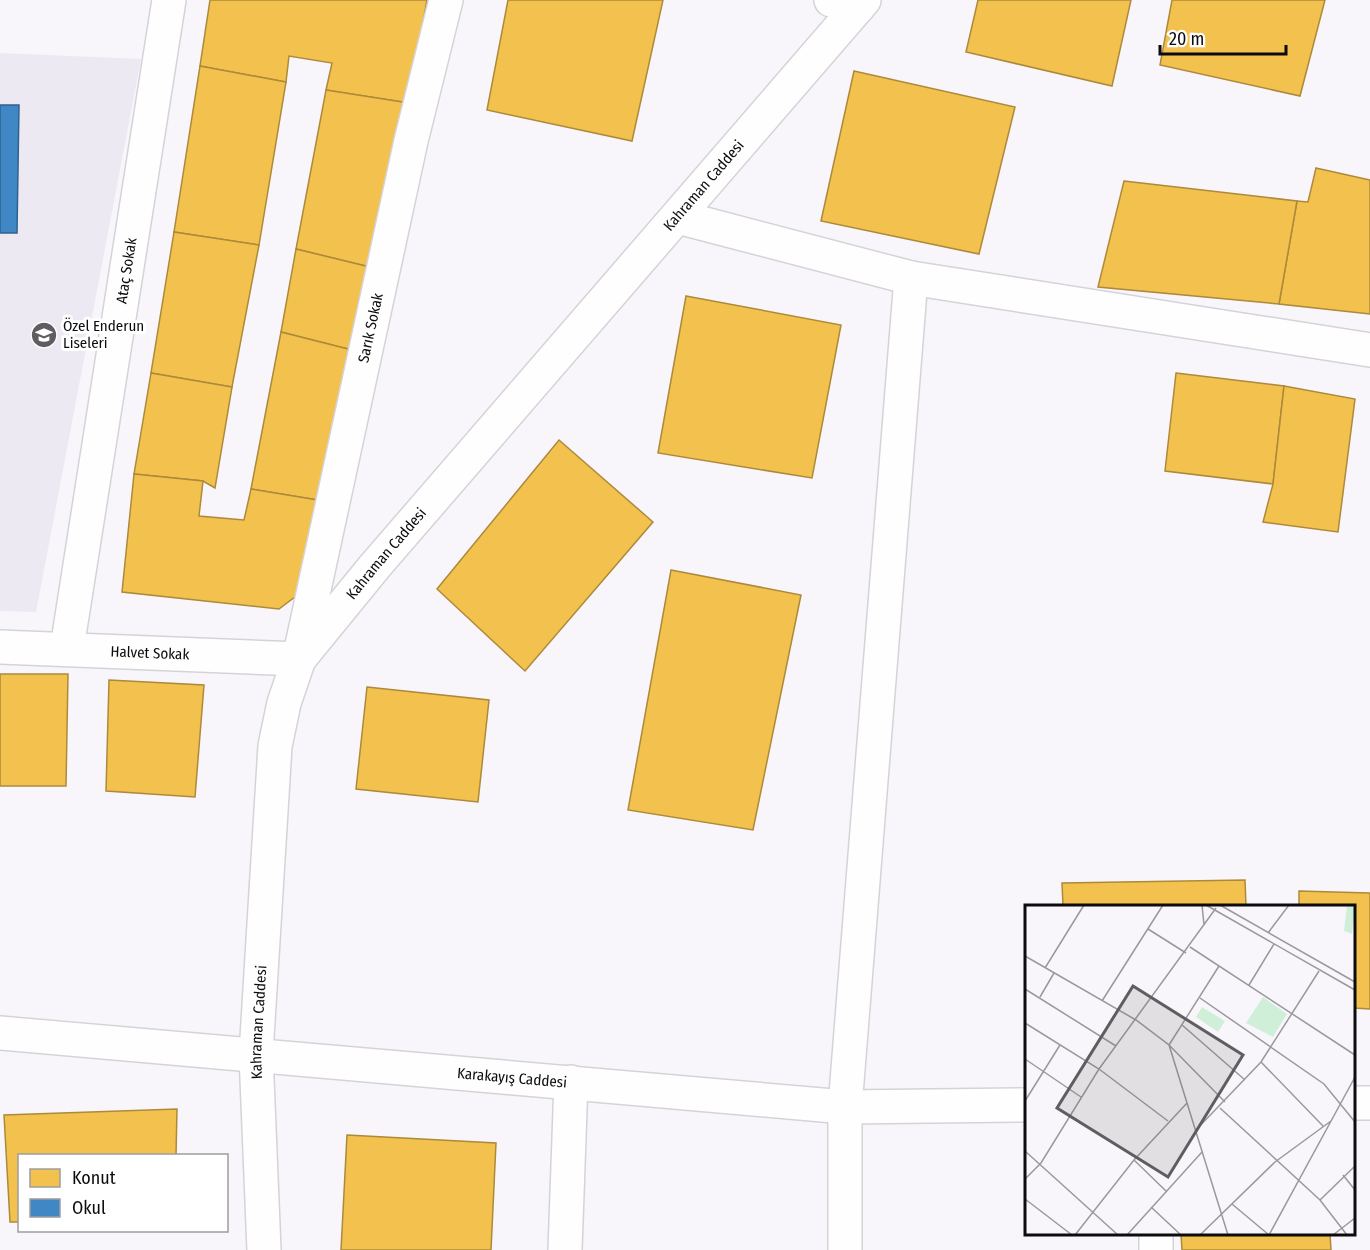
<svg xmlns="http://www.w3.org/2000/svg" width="1370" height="1250" font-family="'Fira Sans Condensed',sans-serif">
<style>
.built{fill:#ede9f3}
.homes{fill:#f2c14e;stroke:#ad8a3a;stroke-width:1.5}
.schools{fill:#3f88c5;stroke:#30628e;stroke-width:1.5}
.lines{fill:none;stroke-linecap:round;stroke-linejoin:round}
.minor-casing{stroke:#d5d3d7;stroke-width:36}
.tertiary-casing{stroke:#d5d3d7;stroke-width:36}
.minor{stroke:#fefefe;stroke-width:33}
.tertiary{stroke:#fefefe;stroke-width:33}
.labels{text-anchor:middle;stroke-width:6;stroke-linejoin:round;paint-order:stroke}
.street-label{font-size:15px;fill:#0c0b0d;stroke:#fff}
.poi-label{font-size:15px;fill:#0c0b0d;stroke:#fff;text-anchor:start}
.inset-road{fill:none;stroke:#9a989c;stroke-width:1.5}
.view{fill:#5f5d60;fill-opacity:0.15;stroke:#5f5d60;stroke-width:3}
.inset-edge{fill:none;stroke:#0c0b0d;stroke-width:3}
</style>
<rect width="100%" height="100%" fill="#f9f6fb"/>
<!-- built -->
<path class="built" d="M0,53L141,59L36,612L0,611Z"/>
<!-- homes -->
<g class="homes">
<path d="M210,0H427L409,103L326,90L332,63L289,56L286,82L200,66Z"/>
<path d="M508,0H663L632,141L487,110Z"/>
<path d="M978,0H1131L1112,86L966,52Z"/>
<path d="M1172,0H1325L1300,96L1160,65Z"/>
<path d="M200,66L286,82L259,245L174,232Z"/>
<path d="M854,71L1015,107L979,254L821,221Z"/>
<path d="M326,90L409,103L374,268L296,249Z"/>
<path d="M1316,168L1370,180V314L1279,304L1297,201L1308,202Z"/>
<path d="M1124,181L1297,201L1279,304L1098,287Z"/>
<path d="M174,232L259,245L232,387L151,373Z"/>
<path d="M296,249L374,268L356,351L281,332Z"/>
<path d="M686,296L841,325L812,478L658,453Z"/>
<path d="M281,332L356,351L324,501L251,489Z"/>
<path d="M151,373L232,387L215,488L203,481L134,474Z"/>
<path d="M1176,373L1284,386L1273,484L1165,471Z"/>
<path d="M1284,386L1355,399L1338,532L1263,522L1273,484Z"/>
<path d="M559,440L653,522L525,671L437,589Z"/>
<path d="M134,474L203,481L199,516L244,520L251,489L324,501L304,590L279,609L122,592Z"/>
<path d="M671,570L801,595L753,830L628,810Z"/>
<path d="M0,674H68L66,786H0Z"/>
<path d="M109,680L204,685L195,797L106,791Z"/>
<path d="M367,687L489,700L478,802L356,789Z"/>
<path d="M1245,880L1246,906H1063L1062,883Z"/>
<path d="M1299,891L1370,893V1009L1354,1008V906H1299Z"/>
<path d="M177,1109L176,1156H20V1222H10L4,1115Z"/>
<path d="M347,1135L496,1143L491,1250H341Z"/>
<path d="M1181,1234H1330L1331,1250H1182Z"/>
</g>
<!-- schools -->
<path class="schools" d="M0,105H19L17,233H0Z"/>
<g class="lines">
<!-- minor casing -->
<g class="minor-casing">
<g id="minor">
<path d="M831,0L858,7"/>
<path d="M678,217L911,278L1370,350"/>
<path id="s1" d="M0,647L299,659L411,141L446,0"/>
<path id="s2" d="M67,648L169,0"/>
<path d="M565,1250L571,1082"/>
<path d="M845,1250V1107L911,278"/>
<path d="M1156,1250V1234"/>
</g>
</g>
<!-- tertiary casing -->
<g class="tertiary-casing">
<g id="tertiary">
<path id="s3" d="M0,1033L845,1107L1026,1105"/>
<path d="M1354,1103H1370"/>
<path id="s4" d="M264,1250L256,1054L275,746L284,703L299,659L375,566L864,0"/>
</g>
</g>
<!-- minor -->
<use href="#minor" class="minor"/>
<!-- tertiary -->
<use href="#tertiary" class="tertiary"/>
</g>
<!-- icons -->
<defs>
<g id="school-disc" transform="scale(1.35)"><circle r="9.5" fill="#5f5d60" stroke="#fff"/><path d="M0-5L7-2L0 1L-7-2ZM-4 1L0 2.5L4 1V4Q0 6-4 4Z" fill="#fff"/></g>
</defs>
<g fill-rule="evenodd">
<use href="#school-disc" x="44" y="335"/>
</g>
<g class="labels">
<!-- street labels -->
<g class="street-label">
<text dy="5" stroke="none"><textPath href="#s4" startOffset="1218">Kahraman Caddesi</textPath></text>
<text dy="5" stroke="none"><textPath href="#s2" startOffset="382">Ataç Sokak</textPath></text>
<text dy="5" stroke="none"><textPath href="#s1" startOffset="638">Sarık Sokak</textPath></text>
<text dy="5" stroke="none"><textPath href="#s4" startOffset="732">Kahraman Caddesi</textPath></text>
<text dy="5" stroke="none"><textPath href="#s1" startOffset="150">Halvet Sokak</textPath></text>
<text dy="5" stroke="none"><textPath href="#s4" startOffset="228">Kahraman Caddesi</textPath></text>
<text dy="5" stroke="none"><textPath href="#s3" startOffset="514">Karakayış Caddesi</textPath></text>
</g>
<!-- poi labels -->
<g class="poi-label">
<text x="63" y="331">Özel Enderun<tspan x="63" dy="17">Liseleri</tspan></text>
</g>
</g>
<!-- overview -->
<g transform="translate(1025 905)">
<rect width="330" height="330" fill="#f9f6fb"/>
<path d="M322,0H330L327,29L319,26ZM238,92L262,109L248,132L221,118Z" fill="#cfefd9"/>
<path d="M177,102L200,116L193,127L171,112Z" fill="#cfefd9"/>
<path class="inset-road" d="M177,0L179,20M181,0L330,85M195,0L330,77M123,24L161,48M243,28L264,0M165,42L330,150M0,51L111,115L144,140L203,330M194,61L144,140L200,197M20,63L59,0M224,80L249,39M0,84L91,141M15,92L29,68M175,93L299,179L330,217M77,96L138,0M0,118L74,164L143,216M157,120L220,175M0,154L56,192M236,157L298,221M0,196L35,140M195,203L295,295L322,330M170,226L236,157L294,66M0,246L93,330M109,255L141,286M318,270L330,285M0,274L16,258L74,164L191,3M0,294L47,330M295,295L330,261M207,299L244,330M126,302L156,330M50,330L109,255L162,198M102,330L177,247M175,330L250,257L306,216M244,330L330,172M308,330L330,313"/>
<path class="view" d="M108,81L218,150L143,272L32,203Z"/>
<rect width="330" height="330" class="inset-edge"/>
</g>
<!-- legend -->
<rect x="18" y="1154" width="210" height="78" fill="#ffffff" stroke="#9e9d9e" stroke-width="1.5"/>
<rect x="30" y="1169" width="30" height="18" fill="#f2c14e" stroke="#9e9d9e" stroke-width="1.5"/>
<text x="72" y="1184" font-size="18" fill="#0c0b0d">Konut</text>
<rect x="30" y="1199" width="30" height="18" fill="#3f88c5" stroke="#9e9d9e" stroke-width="1.5"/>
<text x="72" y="1214" font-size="18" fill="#0c0b0d">Okul</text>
<!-- scale -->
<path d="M1160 45v9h126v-9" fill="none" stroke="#0c0b0d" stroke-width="3"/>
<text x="1169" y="45" font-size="18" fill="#0c0b0d" stroke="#ffffff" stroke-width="4.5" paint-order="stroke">20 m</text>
</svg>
